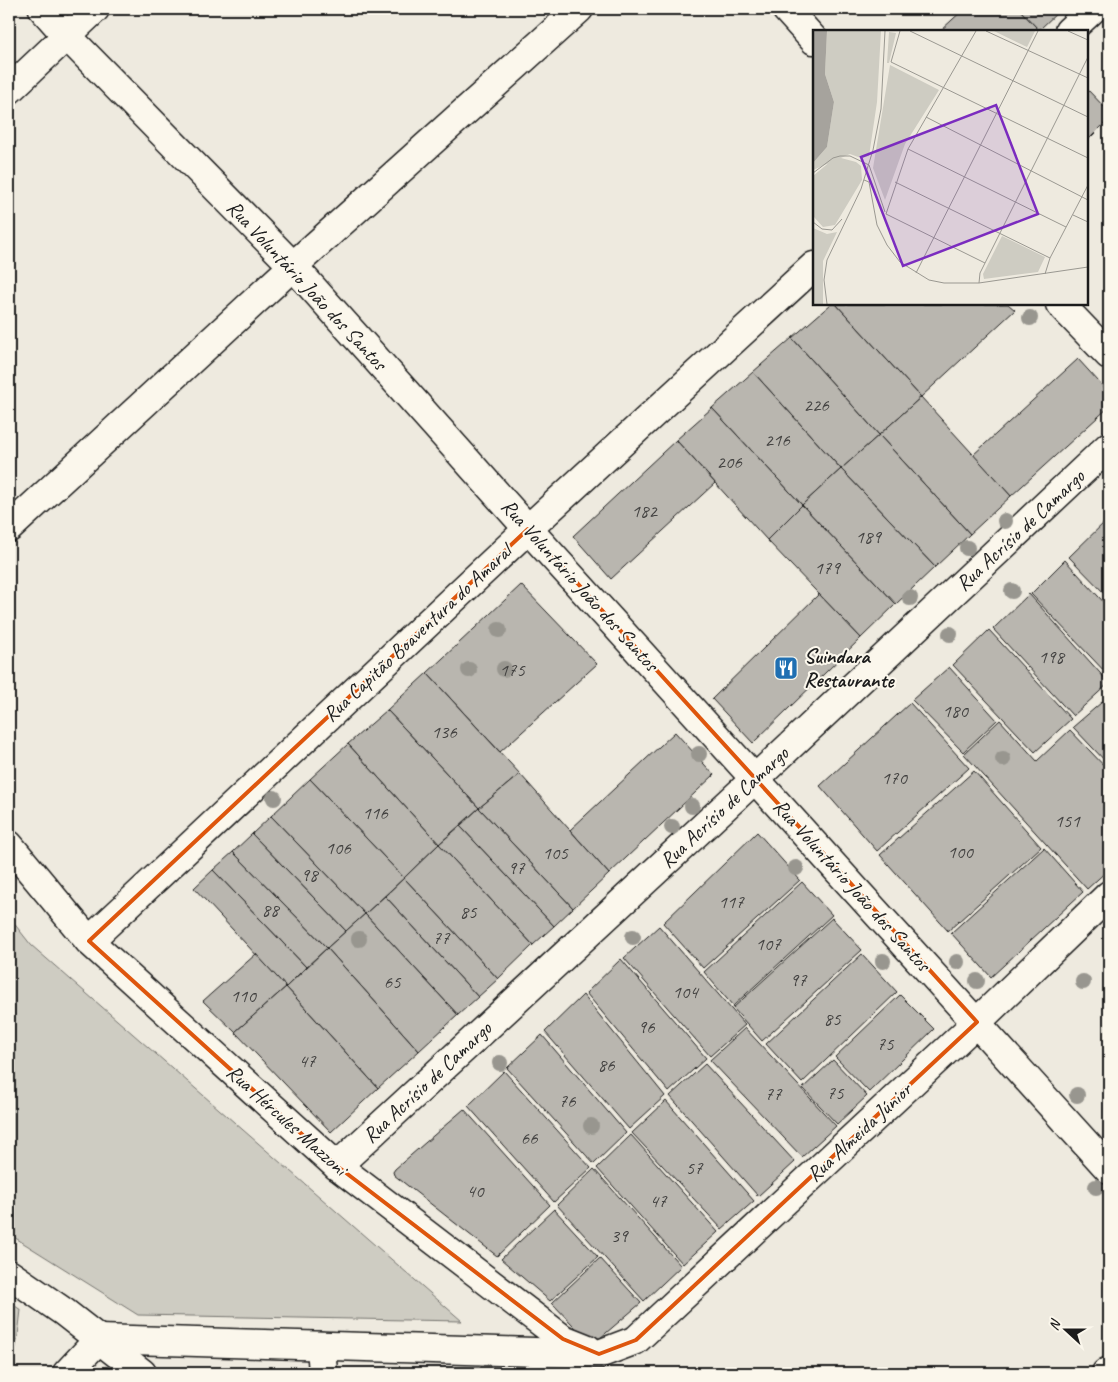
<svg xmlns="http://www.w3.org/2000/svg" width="1118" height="1382" font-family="Caveat,sans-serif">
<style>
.green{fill:#ceccc2;stroke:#75746f}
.building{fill:#b9b6af;stroke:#1c1c1c}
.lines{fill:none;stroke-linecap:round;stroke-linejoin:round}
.minor-casing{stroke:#1c1c1c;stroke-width:31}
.major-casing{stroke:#1c1c1c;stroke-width:31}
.minor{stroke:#fbf7ec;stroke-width:28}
.major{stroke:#fbf7ec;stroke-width:28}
.tree{fill:#98968f}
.marked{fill:none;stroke:#de560d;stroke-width:4;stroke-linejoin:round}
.labels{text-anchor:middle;stroke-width:4;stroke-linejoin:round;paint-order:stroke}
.number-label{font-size:19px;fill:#434241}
.street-label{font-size:21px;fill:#1c1c1c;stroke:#fbf7ec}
.poi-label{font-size:21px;font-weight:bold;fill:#1c1c1c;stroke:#fbf7ec;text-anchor:start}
.inset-road{fill:none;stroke:#9a9891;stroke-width:1}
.view{fill:#7b2cbf;fill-opacity:0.15;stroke:#7b2cbf;stroke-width:2.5}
.inset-edge{fill:none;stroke:#1c1c1c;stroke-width:2.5}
</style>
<rect width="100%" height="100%" fill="#eeeadf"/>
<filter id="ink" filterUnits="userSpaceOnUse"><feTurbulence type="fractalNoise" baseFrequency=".02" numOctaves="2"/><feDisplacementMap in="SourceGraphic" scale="10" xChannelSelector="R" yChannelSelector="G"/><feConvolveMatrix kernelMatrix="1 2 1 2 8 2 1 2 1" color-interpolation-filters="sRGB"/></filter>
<g filter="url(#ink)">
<!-- green -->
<g class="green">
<path d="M9,917L31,945L462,1321L138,1315L9,1234Z"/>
<path d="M9,1302L21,1310L18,1335L11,1373H9Z"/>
</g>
<!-- building -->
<g class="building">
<path d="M964,9H1019L1039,30L1038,31H940Z"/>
<path d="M1019,9H1061L1039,30Z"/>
<path d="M1087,89L1109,112V119L1087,141Z"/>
<path d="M831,304H836L921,397L879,435L792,338Z"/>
<path d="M836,304H1008L1015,310L921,397Z"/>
<path d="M792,338L879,435L841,469L753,372Z"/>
<path d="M1078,359L1109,393V407L1011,496L973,455Z"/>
<path d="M753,372L841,469L802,505L712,408Z"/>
<path d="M921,397L1011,496L970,534L879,435Z"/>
<path d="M712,408L802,505L767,540L676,440Z"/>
<path d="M879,435L970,534L935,567L841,469Z"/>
<path d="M676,440L715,483L611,579L573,536Z"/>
<path d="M841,469L935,567L896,604L802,505Z"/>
<path d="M802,505L896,604L861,638L767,540Z"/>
<path d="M1109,518V598L1069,557Z"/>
<path d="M1065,560L1109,608V676L1031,594Z"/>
<path d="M521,585L597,664L500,752L427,673Z"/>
<path d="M819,594L861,638L753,743L712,699Z"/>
<path d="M1029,594L1109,683L1073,716L993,629Z"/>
<path d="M989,630L1071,719L1035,752L953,665Z"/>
<path d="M949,667L997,720L963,752L912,700Z"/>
<path d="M427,673L520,774L479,808L387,710Z"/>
<path d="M1109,696V765L1073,727Z"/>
<path d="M910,703L969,768L877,851L820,786Z"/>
<path d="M387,710L479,808L439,844L348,744Z"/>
<path d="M1000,720L1037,761L1070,730L1109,771V869L1087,889L964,754Z"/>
<path d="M675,732L714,775L609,874L570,830Z"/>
<path d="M348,744L439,844L404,878L310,779Z"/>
<path d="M974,771L1041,847L948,931L880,855Z"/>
<path d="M520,774L609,874L573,908L479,808Z"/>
<path d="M310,779L404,878L365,914L271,816Z"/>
<path d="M479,808L573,908L554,926L460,826Z"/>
<path d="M271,816L365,914L346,931L252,834Z"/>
<path d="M460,826L554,926L533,945L439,844Z"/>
<path d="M757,832L800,880L703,968L663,923Z"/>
<path d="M252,834L346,931L327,948L233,852Z"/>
<path d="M439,844L533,945L498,979L404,878Z"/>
<path d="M1044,848L1083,892L991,977L951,933Z"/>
<path d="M233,852L327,948L306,967L213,870Z"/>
<path d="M213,870L306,967L286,987L194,888Z"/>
<path d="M404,878L498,979L478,997L385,896Z"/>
<path d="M802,882L832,915L733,1006L704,972Z"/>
<path d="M385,896L478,997L458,1015L365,914Z"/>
<path d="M365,914L458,1015L419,1051L327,948Z"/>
<path d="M832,918L862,950L762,1041L733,1008Z"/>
<path d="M659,926L745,1025L710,1056L624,958Z"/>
<path d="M327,948L419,1051L378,1088L286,987Z"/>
<path d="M256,954L286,987L235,1032L203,1001Z"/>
<path d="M862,954L897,992L802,1083L766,1044Z"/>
<path d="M621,959L706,1058L669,1092L586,993Z"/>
<path d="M286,987L378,1088L331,1132L235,1032Z"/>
<path d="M583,995L665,1096L629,1129L545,1032Z"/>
<path d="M900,995L934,1029L869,1092L835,1057Z"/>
<path d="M745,1028L836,1126L802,1157L710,1060Z"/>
<path d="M542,1035L626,1133L594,1164L507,1068Z"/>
<path d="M833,1060L867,1096L837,1124L803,1088Z"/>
<path d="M705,1064L795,1162L758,1196L670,1096Z"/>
<path d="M504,1071L591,1168L554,1202L468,1106Z"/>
<path d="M666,1101L754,1201L722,1229L632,1133Z"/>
<path d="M464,1109L550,1205L497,1256L394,1175L393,1172L395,1169Z"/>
<path d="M631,1135L718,1232L683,1264L597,1168Z"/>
<path d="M594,1169L681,1266L644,1301L557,1205Z"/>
<path d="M554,1209L598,1257L550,1301L501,1259Z"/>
<path d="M600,1258L641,1303L592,1345L552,1303Z"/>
</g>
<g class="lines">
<!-- minor casing -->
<g class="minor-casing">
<g id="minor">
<path d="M43,9L67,36L293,266L528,529L1109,1169"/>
<path d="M786,9L814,40"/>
<path d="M1069,31L1093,9"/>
<path d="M9,90L95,9"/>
<path d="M1060,304L1109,355"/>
<path d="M9,528L293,266L579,9"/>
<path d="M9,845L89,941L337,1166L563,1339L588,1349"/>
<path d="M89,941L528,529L814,266"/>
<path d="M337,1166L756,778L1109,446"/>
<path d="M99,1339L599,1354L636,1340L977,1022L1109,895"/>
<path d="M321,1346L323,1373"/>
</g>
</g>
<!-- major casing -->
<g class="major-casing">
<g id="major">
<path d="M9,1274L64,1312L142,1373"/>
<path d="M67,1373L99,1339"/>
<path d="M1106,1373L1109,1371"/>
</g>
</g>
<!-- minor -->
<use href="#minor" class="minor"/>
<!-- major -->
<use href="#major" class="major"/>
</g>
<!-- trees -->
<g class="tree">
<circle cx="1030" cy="318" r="8"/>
<circle cx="1005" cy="521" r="8"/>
<circle cx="967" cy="548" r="8"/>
<circle cx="1012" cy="591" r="8"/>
<circle cx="910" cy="598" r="8"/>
<circle cx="499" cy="630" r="8"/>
<circle cx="950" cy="634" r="8"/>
<circle cx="504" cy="669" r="8"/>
<circle cx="469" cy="670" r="8"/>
<circle cx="699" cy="754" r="8"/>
<circle cx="1003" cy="759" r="8"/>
<circle cx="274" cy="798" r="8"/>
<circle cx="692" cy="806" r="8"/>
<circle cx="672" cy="827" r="8"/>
<circle cx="796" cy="868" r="8"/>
<circle cx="633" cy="937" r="8"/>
<circle cx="359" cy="939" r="8"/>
<circle cx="883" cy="961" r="8"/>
<circle cx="957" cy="962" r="8"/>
<circle cx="977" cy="981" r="8"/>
<circle cx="1083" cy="982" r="8"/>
<circle cx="500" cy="1063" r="8"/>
<circle cx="1077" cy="1095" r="8"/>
<circle cx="591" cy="1126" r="8"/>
<circle cx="1096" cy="1187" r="8"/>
</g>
</g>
<!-- marked area -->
<path class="marked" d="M528,529L977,1022L636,1340L599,1354L563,1339L337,1166L89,941Z"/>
<!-- icons -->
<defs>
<g id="restaurant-square" transform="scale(1.25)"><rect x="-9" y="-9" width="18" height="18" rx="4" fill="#1f6fb2" stroke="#fbf7ec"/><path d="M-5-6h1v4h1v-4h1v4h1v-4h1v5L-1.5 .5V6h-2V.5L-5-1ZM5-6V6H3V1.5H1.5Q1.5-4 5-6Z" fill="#fff"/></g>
</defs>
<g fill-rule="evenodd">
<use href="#restaurant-square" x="786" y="668"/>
</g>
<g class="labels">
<!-- number labels -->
<g class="number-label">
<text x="816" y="411">226</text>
<text x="777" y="446">216</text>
<text x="729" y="468">206</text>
<text x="644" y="517">182</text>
<text x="868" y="543">189</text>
<text x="827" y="574">179</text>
<text x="1051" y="663">198</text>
<text x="512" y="676">175</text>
<text x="955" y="717">180</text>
<text x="444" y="738">136</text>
<text x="894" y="784">170</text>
<text x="375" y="819">116</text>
<text x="1067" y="827">151</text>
<text x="338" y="854">106</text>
<text x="960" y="858">100</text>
<text x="555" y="859">105</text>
<text x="516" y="874">97</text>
<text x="309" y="881">98</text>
<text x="731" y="908">117</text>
<text x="270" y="916">88</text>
<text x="468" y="918">85</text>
<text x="441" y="944">77</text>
<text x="768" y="950">107</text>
<text x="798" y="986">97</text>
<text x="392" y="988">65</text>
<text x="685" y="998">104</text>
<text x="243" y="1002">110</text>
<text x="832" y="1025">85</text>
<text x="646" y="1033">96</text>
<text x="885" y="1050">75</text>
<text x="307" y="1067">47</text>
<text x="606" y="1071">86</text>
<text x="835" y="1099">75</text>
<text x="773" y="1100">77</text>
<text x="567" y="1107">76</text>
<text x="529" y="1144">66</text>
<text x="694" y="1174">57</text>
<text x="475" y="1197">40</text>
<text x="658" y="1207">47</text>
<text x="619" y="1242">39</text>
</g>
<!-- street labels -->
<g class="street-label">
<text transform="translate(307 285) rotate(47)" y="7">Rua Voluntário João dos Santos</text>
<text transform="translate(1020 530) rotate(-43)" y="7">Rua Acrísio de Camargo</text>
<text transform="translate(580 585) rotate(48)" y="7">Rua Voluntário João dos Santos</text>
<text transform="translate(417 633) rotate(-43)" y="7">Rua Capitão Boaventura do Amaral</text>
<text transform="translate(724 807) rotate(-43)" y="7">Rua Acrísio de Camargo</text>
<text transform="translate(852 885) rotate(48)" y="7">Rua Voluntário João dos Santos</text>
<text transform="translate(427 1082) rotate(-43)" y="7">Rua Acrísio de Camargo</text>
<text transform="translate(287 1120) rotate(42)" y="7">Rua Hércules Mazzoni</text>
<text transform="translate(859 1132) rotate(-43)" y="7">Rua Almeida Júnior</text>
</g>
<!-- poi labels -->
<g class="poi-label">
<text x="804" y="663">Suindara<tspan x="804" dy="24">Restaurante</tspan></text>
</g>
</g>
<!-- overview -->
<g transform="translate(813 30)">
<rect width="275" height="275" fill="#eeeadf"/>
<path d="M14,1H68L64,72L56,126L48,128L37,124L0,140V133L14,117L21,72L12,44ZM181,1H222L214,17ZM76,2L83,3L76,33H74ZM77,35L126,60L92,114L72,170L60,138ZM28,128L43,132L48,136L49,150L22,195L10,197L1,187L0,146L18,131ZM0,198L14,204L24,202L10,231V274H0ZM189,206L232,227L225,242L171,249L170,244Z" fill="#ceccc2"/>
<path d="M0,1H14L12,44L21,72L14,117L0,133Z" fill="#a6a39d"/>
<path class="inset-road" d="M87,1L78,32L275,128M97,1L275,87M173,1L275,48M255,1L275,10M113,87L275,170M95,119L253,197M56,135L72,182M0,143L20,128L27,126H37L56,135M51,150L56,152L64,195L74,215L87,232L116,250L131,253H166L275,237M82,152L237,228M73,184L95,119L163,1M73,184L172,233M260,185L275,192M0,192L9,199L19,200L29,189M103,243L225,1M232,244L237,228L275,155M166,253L167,243L275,27M14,274L11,250L14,230L48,159L60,120L68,79L72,1"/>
<path class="view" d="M183,75L225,184L90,236L48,127Z"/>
<rect width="275" height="275" class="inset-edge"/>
</g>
<!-- margin -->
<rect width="1118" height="1382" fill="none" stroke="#fbf7ec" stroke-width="30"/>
<rect x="15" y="15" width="1088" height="1352" fill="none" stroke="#1c1c1c" stroke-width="2" filter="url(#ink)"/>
<!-- north arrow -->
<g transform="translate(1066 1330) rotate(291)" stroke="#fbf7ec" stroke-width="4" paint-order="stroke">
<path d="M0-4L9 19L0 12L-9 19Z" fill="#1c1c1c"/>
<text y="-8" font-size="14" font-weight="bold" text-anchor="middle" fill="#1c1c1c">N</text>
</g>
</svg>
